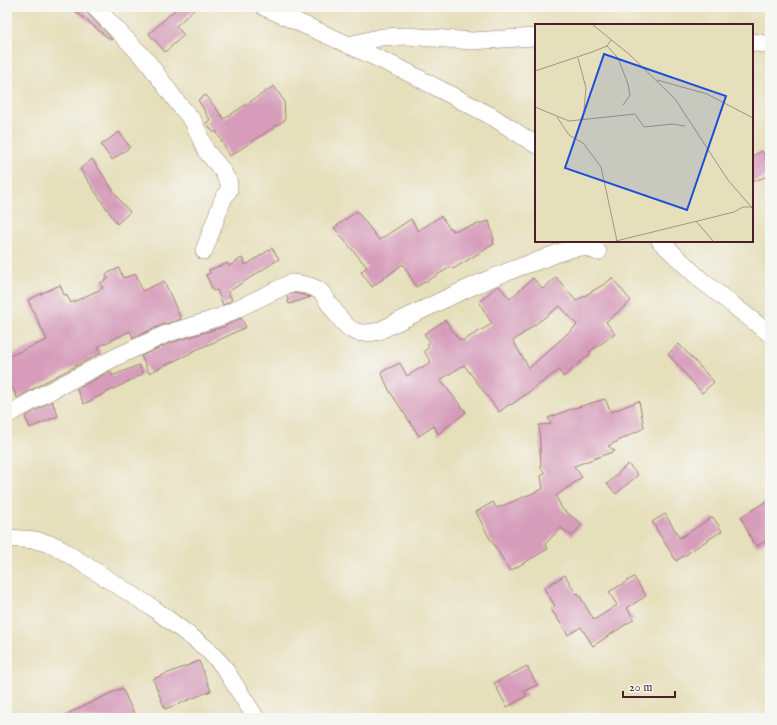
<svg xmlns="http://www.w3.org/2000/svg" width="777" height="725" font-family="'IM FELL English',serif">
<style>
.building{fill:#d69cba;fill-rule:evenodd}
.lines{fill:none;stroke-linecap:round;stroke-linejoin:round}
.street-casing{stroke:#987f73;stroke-width:18}
.street{stroke:#fff;stroke-width:17}
.inset-road{fill:none;stroke:#a89281;stroke-width:1}
.view{fill:#1d4ed8;fill-opacity:0.15;stroke:#1d4ed8;stroke-width:2}
.inset-edge{fill:none;stroke:#4a1f2b;stroke-width:2}
</style>
<rect width="100%" height="100%" fill="#f6f6f2"/>
<filter id="ink" filterUnits="userSpaceOnUse"><feTurbulence type="fractalNoise" baseFrequency=".025" numOctaves="2"/><feDisplacementMap in="SourceGraphic" scale="8" xChannelSelector="R" yChannelSelector="G"/><feConvolveMatrix kernelMatrix="1 2 1 2 8 2 1 2 1" color-interpolation-filters="sRGB"/></filter>
<filter id="wash" filterUnits="userSpaceOnUse"><feTurbulence type="fractalNoise" baseFrequency=".012" numOctaves="4" result="noise"/><feDisplacementMap in="SourceGraphic" scale="16" xChannelSelector="R" yChannelSelector="G"/><feGaussianBlur stdDeviation="0.9" result="paint"/><feColorMatrix in="noise" values="0 0 0 0 0 0 0 0 0 0 0 0 0 0 0 0 0 1.4 0 .05"/><feComposite in="paint" operator="in"/></filter>
<g filter="url(#wash)">
<rect width="100%" height="100%" fill="#e6dfbb"/>
<g id="blocks">
<!-- building -->
<g class="building">
<path d="M70,7H85V10L88,14L112,39L111,40Z"/>
<path d="M178,7H197L176,26L184,35L165,52L149,34Z"/>
<path d="M274,86L284,101L285,120L230,156L216,131L214,133L206,123L210,120L198,100L206,95L224,119Z"/>
<path d="M119,132L130,147L112,160L101,145Z"/>
<path d="M762,151L770,168V175L752,182V156Z"/>
<path d="M92,159L121,202L130,212L117,224L80,169Z"/>
<path d="M357,211L379,240L411,219L418,231L441,216L450,229L451,228L453,231L489,221L494,240L493,241L494,244L453,269L451,267L416,287L403,264L372,287L361,272L367,267L334,228Z"/>
<path d="M272,248L279,259L228,292L232,300L223,305L217,290L213,291L206,275L210,273L209,270L228,263L229,266L242,258L246,265Z"/>
<path d="M119,268L123,278L136,274L142,291L164,281L181,319L162,325L133,338L130,331L98,347L101,353L45,382L17,398L7,376V357L47,340L28,300L60,285L64,295L66,294L71,303L103,288L100,283L108,279L106,274Z"/>
<path d="M556,277L576,301L606,283L612,278L631,301L606,322L615,334L589,352L590,354L563,377L559,370L511,405L510,404L499,412L464,365L440,380L466,412L438,434L434,426L419,436L389,390L381,372L400,363L407,376L431,362L424,351L429,347L427,344L430,342L424,334L445,320L459,340L461,339L462,341L492,324L479,302L498,286H499L510,299L533,278L543,289ZM560,306L577,325L529,368L513,341Z"/>
<path d="M293,293L304,295L311,297L289,304L287,296Z"/>
<path d="M241,318L246,327L219,340L191,352V353L149,373L141,356L170,343L223,327Z"/>
<path d="M679,344L714,382L702,393L668,354Z"/>
<path d="M139,365L143,374L84,404L77,389L110,371L112,376Z"/>
<path d="M605,399L611,412L639,401L644,428L608,446L615,451L574,466L582,477L556,496L562,509L582,524L572,536L561,528L545,544L548,549L510,571L489,537L476,512L493,502L497,508L543,489L541,476L545,473L541,468L539,425L551,424L548,418L571,409Z"/>
<path d="M52,401L58,416L30,428L25,417Z"/>
<path d="M628,464L638,475L616,494L607,484Z"/>
<path d="M770,499V539L757,546L754,542L753,543L741,517Z"/>
<path d="M665,514L680,538L713,517L722,531L689,552V553L676,561L652,522Z"/>
<path d="M565,575L576,594L578,593L594,620L617,605L609,592L634,577L646,596L627,608L634,619L593,646L581,627L568,635L551,609L555,606L544,588Z"/>
<path d="M199,661L211,691L165,709L153,679Z"/>
<path d="M527,666L537,685L524,691L527,696L507,707L494,683Z"/>
<path d="M122,688L136,718H58Z"/>
</g>
</g>
</g>
<g filter="url(#ink)">
<use href="#blocks" fill-opacity="0" stroke="#987f73" stroke-width="1"/>
<g class="lines">
<!-- street casing -->
<g class="street-casing">
<g id="street">
<path d="M95,7L147,61L177,102L193,121L206,151L222,170L229,183V190L223,199L204,251"/>
<path d="M264,7L349,45L403,70L493,117L536,145"/>
<path d="M752,42L770,45"/>
<path d="M349,45L382,37L407,36L472,41L536,37"/>
<path d="M660,241L701,280L770,334"/>
<path d="M7,415L50,391L116,357L166,334L220,317L291,283C302,284 312,285 321,292C324,295 326,298 328,302C344,323 349,339 379,331C432,305 485,278 540,260C553,255 568,248 581,247C587,247 593,250 598,252"/>
<path d="M7,538L35,540L54,545L153,608L206,648L223,666L256,718"/>
</g>
</g>
<!-- street -->
<use href="#street" class="street"/>
</g>
</g>
<!-- overview -->
<g transform="translate(535 24)">
<rect width="218" height="218" fill="#e6dfbb"/>
<path class="inset-road" d="M58,1L95,31L140,75L193,156L218,185M72,22L83,34L93,60L95,71L88,81M43,34L51,64L48,96M0,47L57,28L72,22L76,16M122,56L172,70L218,94M0,83L34,97L100,90L109,103L138,100L150,102M22,93L34,111L48,119L66,143L82,217M161,197L178,217M81,217L199,188L208,183H217"/>
<path class="view" d="M69,30L191,72L152,186L30,144Z"/>
<rect width="218" height="218" class="inset-edge"/>
</g>
<!-- margin -->
<rect width="777" height="725" fill="none" stroke="#f6f6f2" stroke-width="24"/>
<!-- scale -->
<path d="M623 691v6h52v-6" fill="none" stroke="#4a1f2b" stroke-width="2"/>
<text x="629" y="691" font-size="12" fill="#4a1f2b" stroke="#f6f6f2" stroke-width="3" paint-order="stroke">20 m</text>
</svg>
